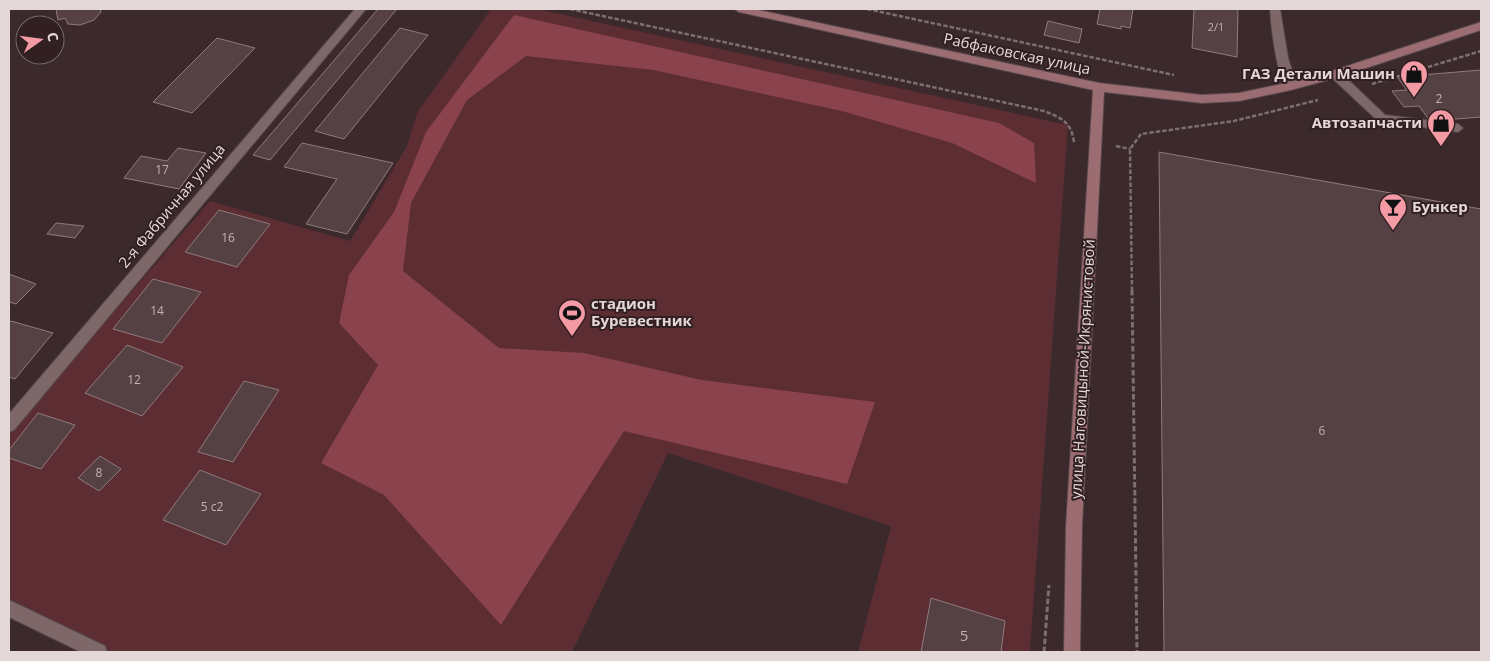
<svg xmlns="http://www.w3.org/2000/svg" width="1490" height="661" font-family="'Open Sans',sans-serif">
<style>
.green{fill:#5c2d33}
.forest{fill:#8a424c}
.building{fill:#554143;stroke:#907a7c}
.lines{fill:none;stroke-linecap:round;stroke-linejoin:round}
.service-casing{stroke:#58484a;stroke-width:2}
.minor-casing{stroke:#58484a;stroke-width:2}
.secondary-casing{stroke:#58484a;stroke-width:2}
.path-far1{stroke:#7e6e6f;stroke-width:2.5;stroke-dasharray:4.5 2;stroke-linecap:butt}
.path{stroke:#7e6e6f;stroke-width:3;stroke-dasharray:5.5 2.5;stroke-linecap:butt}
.service{fill:#7d6769;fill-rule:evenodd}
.minor{fill:#7d6769;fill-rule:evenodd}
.secondary{fill:#9b6c72;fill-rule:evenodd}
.labels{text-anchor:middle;stroke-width:4;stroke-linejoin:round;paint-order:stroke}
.far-number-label{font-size:11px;fill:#c0b2b3}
.number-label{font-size:12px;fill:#c0b2b3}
.street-label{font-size:15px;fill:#e4d7d8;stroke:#311f21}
.poi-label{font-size:15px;font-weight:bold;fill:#e4d7d8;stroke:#311f21;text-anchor:end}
.near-number-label{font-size:15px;fill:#c0b2b3}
</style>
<rect width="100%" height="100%" fill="#3b292b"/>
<!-- green -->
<path class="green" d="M491,9H537L1068,125L1030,652H858L891,526L668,453L572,652H112L9,605V433L210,201L350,241L407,146L417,113Z"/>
<!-- forest -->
<path class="forest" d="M514,15L999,123L1034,143L1036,183L952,143L842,111L653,70L526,56L467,100L411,203L403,271L499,348L584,353L702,380L875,402L847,484L624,431L501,625L384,495L321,463L378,365L339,323L349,275L394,212L426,132Z"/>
<!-- building -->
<g class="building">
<path d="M56,9H100L101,12L94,20L80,25L68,24L65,18L58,20Z"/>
<path d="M378,9H397L270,160L253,155Z"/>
<path d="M1100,9H1133L1130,28L1121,26V29L1097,24Z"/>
<path d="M1194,9H1238L1237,57L1192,48Z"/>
<path d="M1048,21L1082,29L1079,43L1044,35Z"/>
<path d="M400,28L428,35L344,139L315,131Z"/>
<path d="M217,38L255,48L192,113L153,102Z"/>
<path d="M1481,70V117L1430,121L1419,106L1404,107L1392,91L1407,90L1397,77Z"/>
<path d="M302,143L393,163L347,234L306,224L337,179L284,167Z"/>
<path d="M178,148L206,153L179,189L124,178L141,156L167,161Z"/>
<path d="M1159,152L1481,209V652H1164Z"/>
<path d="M219,210L270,224L237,267L185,252Z"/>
<path d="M56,223L84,226L75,238L47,234Z"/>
<path d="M9,274L36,284L16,304L9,302Z"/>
<path d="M153,279L201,292L162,343L113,329Z"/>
<path d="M11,321L53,333L15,379L9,377V323Z"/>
<path d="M127,345L183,367L142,416L85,393Z"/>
<path d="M244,381L279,390L233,462L198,452Z"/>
<path d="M38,413L75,425L41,469L9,458V450Z"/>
<path d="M100,456L121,469L99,491L78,478Z"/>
<path d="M200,470L261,494L226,545L163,520Z"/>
<path d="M931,598L1005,621L1001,652H921Z"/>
</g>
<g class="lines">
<!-- service casing -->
<g class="service-casing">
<path id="service" d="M1335,70L1339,71L1385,115L1458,124L1463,128L1458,132L1378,121L1331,77L1330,74Z"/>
</g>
<!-- minor casing -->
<g class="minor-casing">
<g id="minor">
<path d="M355,9H366L14,430L9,432V414Z"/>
<path d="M1270,9H1280L1288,58L1297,86L1291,90C1277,86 1271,24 1270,9Z"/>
<path d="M9,600L105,646L107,652H81L9,617Z"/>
</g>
</g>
<!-- secondary casing -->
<g class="secondary-casing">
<path id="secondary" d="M734,9H754L1099,83L1202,95L1239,93L1291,82L1332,71L1481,22V30L1339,77L1291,90L1239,101L1202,103L1104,92L1082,526L1080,652H1064L1066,526L1093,90L739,12Z"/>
</g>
<!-- path-far1 -->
<g class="path-far1">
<path d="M570,9L1044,111C1062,118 1071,122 1074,142"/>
<path d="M867,9L1174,75"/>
<path d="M1372,84L1481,51"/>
<path d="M1116,146L1130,149"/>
<path d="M1132,291L1130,149L1141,134L1234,121L1318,100"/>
</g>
<!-- path -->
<g class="path">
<path d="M1132,290L1137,652"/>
<path d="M1044,652L1049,585"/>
</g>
<!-- service -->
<use href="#service" class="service"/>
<!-- minor -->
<use href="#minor" class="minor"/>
<!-- secondary -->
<use href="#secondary" class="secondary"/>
</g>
<!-- icons -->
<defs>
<g id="shop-pin" transform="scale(1.4375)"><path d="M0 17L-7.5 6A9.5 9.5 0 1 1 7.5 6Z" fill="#f49aa4" stroke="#311f21"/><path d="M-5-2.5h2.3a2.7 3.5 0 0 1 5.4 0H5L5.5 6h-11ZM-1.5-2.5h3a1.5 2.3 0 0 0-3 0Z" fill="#111"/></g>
<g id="bar-pin" transform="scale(1.4375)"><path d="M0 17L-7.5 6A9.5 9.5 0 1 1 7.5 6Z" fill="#f49aa4" stroke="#311f21"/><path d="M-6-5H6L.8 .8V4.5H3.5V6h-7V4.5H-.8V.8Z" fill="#111"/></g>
<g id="stadium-pin" transform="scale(1.4375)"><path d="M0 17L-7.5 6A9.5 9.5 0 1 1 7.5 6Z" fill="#f49aa4" stroke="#311f21"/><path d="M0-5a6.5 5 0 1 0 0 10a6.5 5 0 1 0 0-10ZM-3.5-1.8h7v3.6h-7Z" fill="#111"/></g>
</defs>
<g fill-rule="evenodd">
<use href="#shop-pin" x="1414" y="74"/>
<use href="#shop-pin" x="1441" y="123"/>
<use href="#bar-pin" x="1393" y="207"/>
<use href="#stadium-pin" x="572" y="313"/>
</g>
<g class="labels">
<!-- far-number labels -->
<g class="far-number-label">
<text x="1216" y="31">2/1</text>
</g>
<!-- number labels -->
<g class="number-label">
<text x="1439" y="103">2</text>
<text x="162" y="174">17</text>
<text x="228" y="242">16</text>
<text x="157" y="315">14</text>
<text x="134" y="384">12</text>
<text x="1322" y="435">6</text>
<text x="99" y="477">8</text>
<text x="212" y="511">5 с2</text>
</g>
<!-- street labels -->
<g class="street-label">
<text transform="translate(1017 54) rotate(12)" y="5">Рабфаковская улица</text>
<text transform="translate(172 206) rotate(-50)" y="5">2-я Фабричная улица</text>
<text transform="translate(1083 369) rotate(-87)" y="5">улица Наговицыной-Икрянистовой</text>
</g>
<!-- poi labels -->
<g class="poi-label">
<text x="1395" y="79">ГАЗ Детали Машин</text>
<text x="1422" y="128">Автозапчасти</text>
<text x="1412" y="212" text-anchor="start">Бункер</text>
<text x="591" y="309" text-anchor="start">стадион<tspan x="591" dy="17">Буревестник</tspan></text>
</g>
<!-- near-number labels -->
<g class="near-number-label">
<text x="964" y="641">5</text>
</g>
</g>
<!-- border -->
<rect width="1490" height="661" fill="none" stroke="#e4d7d8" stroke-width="20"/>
<!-- north arrow -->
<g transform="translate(40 40) rotate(76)"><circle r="24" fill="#311f21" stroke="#79696a"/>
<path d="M0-4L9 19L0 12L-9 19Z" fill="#f49aa4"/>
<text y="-8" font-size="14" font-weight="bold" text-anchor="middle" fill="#e4d7d8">С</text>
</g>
</svg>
